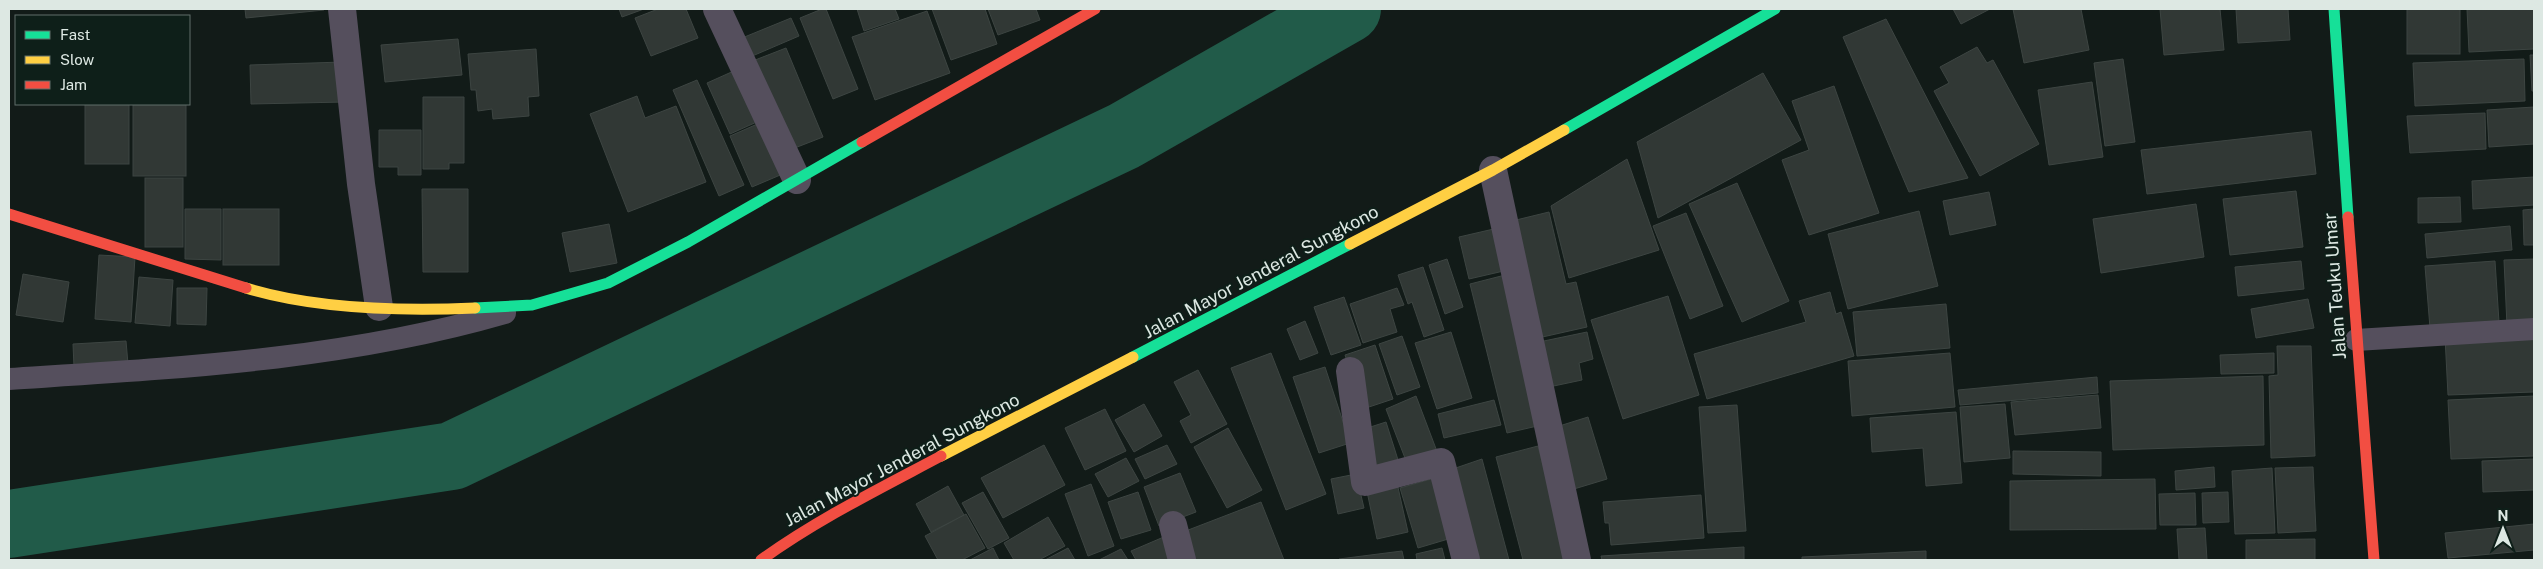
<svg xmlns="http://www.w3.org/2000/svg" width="2543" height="569" font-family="'Public Sans',sans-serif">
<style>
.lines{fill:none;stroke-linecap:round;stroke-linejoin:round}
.river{stroke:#215b49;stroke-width:68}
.building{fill:#313835;stroke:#3d4542}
.lane{stroke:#554f5d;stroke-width:22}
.street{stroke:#554f5d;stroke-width:28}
.fast{stroke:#16e098;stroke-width:11}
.slow{stroke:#ffcf43;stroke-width:11}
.jam{stroke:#f24e42;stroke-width:11}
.labels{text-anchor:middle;stroke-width:4;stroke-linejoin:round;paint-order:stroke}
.street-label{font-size:18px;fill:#dde8e3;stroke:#0e1f19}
</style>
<rect width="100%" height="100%" fill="#121b18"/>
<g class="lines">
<!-- river -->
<path class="river" d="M9,524L452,456L1124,136L1347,9"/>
</g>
<!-- building -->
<g class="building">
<path d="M245,9H324V10L246,18Z"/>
<path d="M619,9H644L622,17Z"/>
<path d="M658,9H686L698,38L651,56L635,18Z"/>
<path d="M822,9H826L858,89L833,99L800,18Z"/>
<path d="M857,9H895L899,19L864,31Z"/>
<path d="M932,9H985L997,44L951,60Z"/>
<path d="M988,9H1036L1040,20L998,35Z"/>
<path d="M1953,9H1990L1961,24Z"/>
<path d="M2013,9H2081L2089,50L2024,63Z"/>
<path d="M2160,9H2220L2224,50L2164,55Z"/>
<path d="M2236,9H2288L2290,40L2238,43Z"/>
<rect x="2407" y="9" width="53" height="45"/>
<path d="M2467,9H2534V49L2469,52Z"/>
<path d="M927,11L950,73L875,100L852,37Z"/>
<path d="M791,18L799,36L750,57L742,38Z"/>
<path d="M1886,19L1968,178L1909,192L1843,37Z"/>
<path d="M458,39L462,75L385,82L381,45Z"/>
<path d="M1977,47L1987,63L1993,60L2039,144L1980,176L1934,91L1949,83L1940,67Z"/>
<path d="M786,48L823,137L787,151L750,62Z"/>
<path d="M536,49L539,96L528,97L529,116L493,119L492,109L478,111L476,90H471L468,54Z"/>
<path d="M2530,55H2534V91H2532Z"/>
<path d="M2123,59L2135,142L2105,146L2094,63Z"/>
<path d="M2524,59L2525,101L2415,106L2413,63Z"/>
<path d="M343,62L345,102L251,104L250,65Z"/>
<path d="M736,70L759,121L730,134L707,83Z"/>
<path d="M1763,73L1801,140L1658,218L1637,142Z"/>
<path d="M697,80L744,185L719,196L673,90Z"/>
<path d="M2092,82L2103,157L2049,165L2038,90Z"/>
<path d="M1834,86L1879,213L1809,235L1782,160L1809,150L1792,101Z"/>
<path d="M637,96L645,118L676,106L706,182L628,212L590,114Z"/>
<path d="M423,97H464V163H449V169H423Z"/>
<rect x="85" y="104" width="44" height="60"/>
<rect x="133" y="104" width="53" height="72"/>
<path d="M2534,107V144L2489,147L2487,110Z"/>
<path d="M2485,113L2486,149L2410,153L2407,116Z"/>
<path d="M762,122L785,173L752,187L730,136Z"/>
<path d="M379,130H421V175H398V167H379Z"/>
<path d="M2311,131L2316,174L2147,194L2141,150Z"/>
<path d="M1627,159L1659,250L1569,278L1551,206Z"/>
<path d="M2534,177V205L2473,209L2472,181Z"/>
<rect x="145" y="178" width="38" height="69"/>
<path d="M1737,183L1789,301L1742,322L1689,204Z"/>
<path d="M422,189H468V272H423Z"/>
<path d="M2296,191L2303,247L2230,255L2223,199Z"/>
<path d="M1989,192L1996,225L1950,235L1943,201Z"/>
<path d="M2460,197L2461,222L2418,223V198Z"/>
<path d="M2196,204L2204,257L2101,273L2093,219Z"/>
<path d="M185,209H221V260L185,259Z"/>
<rect x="223" y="209" width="56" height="56"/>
<path d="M2534,209V245H2524L2523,210Z"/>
<path d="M1919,211L1938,286L1848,309L1828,234Z"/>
<path d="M1549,212L1566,284L1576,282L1587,327L1538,338L1512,221Z"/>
<path d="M1686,213L1723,306L1690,319L1653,226Z"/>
<path d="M609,224L617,263L570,272L562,233Z"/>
<path d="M2510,226L2512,250L2427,258L2425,234Z"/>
<path d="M1498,228L1508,270L1469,279L1459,237Z"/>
<path d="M99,255L135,257L131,322L95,319Z"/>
<path d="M1447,259L1463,307L1445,314L1429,265Z"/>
<path d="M2534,259V325L2507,326L2504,260Z"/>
<path d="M2301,261L2304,289L2238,296L2235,267Z"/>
<path d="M2495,261L2499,322L2430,328L2425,266Z"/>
<path d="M1423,267L1444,330L1424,337L1412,302L1408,304L1398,275Z"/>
<path d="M23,274L69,282L63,322L16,315Z"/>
<path d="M1509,274L1546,424L1507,433L1470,284Z"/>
<path d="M139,277L173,280L170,326L135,323Z"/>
<path d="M177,288H207L206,325L177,324Z"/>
<path d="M1397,288L1404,305L1390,309L1397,332L1363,343L1350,304Z"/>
<path d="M1830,292L1836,314L1841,312L1854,356L1707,399L1694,354L1806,322L1799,301Z"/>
<path d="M1668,296L1699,395L1623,419L1591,320Z"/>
<path d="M1344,297L1361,345L1331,355L1314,307Z"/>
<path d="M2308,299L2314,328L2256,338L2251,309Z"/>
<path d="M1946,304L1950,348L1857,356L1853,312Z"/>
<path d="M1305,321L1318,353L1300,360L1287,329Z"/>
<path d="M1451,332L1472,398L1437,409L1415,343Z"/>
<path d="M1587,332L1593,359L1579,363L1582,380L1549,387L1539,342Z"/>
<path d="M2534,333V392L2448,395L2445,337Z"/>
<path d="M1402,336L1420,387L1397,395L1379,344Z"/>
<path d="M126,341L128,364L74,367L73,344Z"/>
<path d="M1375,345L1393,399L1363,409L1345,355Z"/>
<path d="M2277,346H2311L2315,456L2271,458L2269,376L2278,375Z"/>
<path d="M1271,353L1326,494L1286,510L1231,368Z"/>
<path d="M1950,353L1955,407L1852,416L1848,361Z"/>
<path d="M2274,353V373L2221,374L2220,355Z"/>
<path d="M1325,367L1350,443L1319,453L1293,377Z"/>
<path d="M1198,370L1227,424L1191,443L1180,421L1191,415L1174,382Z"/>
<path d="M2263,376L2264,445L2113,450L2110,381Z"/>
<path d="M2097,377L2098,393L1960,405L1958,390Z"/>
<path d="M2098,395L2101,428L2015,435L2011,402Z"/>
<path d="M1416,396L1441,462L1410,471L1386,409Z"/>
<path d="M2534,396V456L2451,459L2448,400Z"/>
<path d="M1494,400L1501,425L1444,438L1438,414Z"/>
<path d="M1144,404L1162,436L1134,452L1115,420Z"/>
<path d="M2005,404L2010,458L1964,462L1960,407Z"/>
<path d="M1737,405L1746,531L1708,533L1699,407Z"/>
<path d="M1105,409L1126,451L1085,470L1065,428Z"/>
<path d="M1956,412L1962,483L1926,486L1923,448L1872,452L1870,418Z"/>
<path d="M1588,417L1607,479L1574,489L1556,427Z"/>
<path d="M1386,422L1399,463L1374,470L1361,430Z"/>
<path d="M1228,428L1262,490L1227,508L1194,447Z"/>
<path d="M1044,445L1065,485L1003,518L981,478Z"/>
<path d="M1167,445L1177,464L1145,479L1135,459Z"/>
<path d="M1538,446L1568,560H1523L1496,457Z"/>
<path d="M2013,451L2101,452V476L2013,474Z"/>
<path d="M1126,458L1139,481L1108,497L1095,474Z"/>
<path d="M1482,459L1509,560H1466L1444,472Z"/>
<path d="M2534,459V490L2483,492L2482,461Z"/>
<path d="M2214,467L2215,487L2176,490L2175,471Z"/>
<path d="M2313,467L2316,531L2278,533L2275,468Z"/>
<path d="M2272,468L2275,533L2235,534L2232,471Z"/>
<path d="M1180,473L1196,512L1159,526L1144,487Z"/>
<path d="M1356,474L1364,508L1338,514L1331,479Z"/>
<path d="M1395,474L1408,532L1377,539L1365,482Z"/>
<path d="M1438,477L1455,537L1418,548L1400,488Z"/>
<path d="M2155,479L2156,529L2010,530V481Z"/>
<path d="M1091,484L1114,546L1088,556L1065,494Z"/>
<path d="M948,486L964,515L931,532L916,504Z"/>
<path d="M983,492L1009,538L988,549L962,503Z"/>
<path d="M1138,492L1151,530L1121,539L1108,502Z"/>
<path d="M2228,492L2229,522L2203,523L2202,493Z"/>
<path d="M2195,493L2196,525H2160L2159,494Z"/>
<path d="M1701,495L1704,538L1611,545L1609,523H1605L1603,502Z"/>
<path d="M1261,502L1284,560H1190L1183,532Z"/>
<path d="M966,514L985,548L962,560H938L925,536Z"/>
<path d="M1048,517L1065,546L1039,560H1014L1004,543Z"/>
<path d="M2534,524V550L2448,558L2445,533Z"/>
<path d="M2205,528L2207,560H2179L2177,529Z"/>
<path d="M1173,533L1176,560H1136L1131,551Z"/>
<path d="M2315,539V560H2246V540Z"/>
<path d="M1744,547V560H1602L1601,556Z"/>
<path d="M993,548L999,560H970Z"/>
<path d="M1068,548L1075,560H1045Z"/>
<path d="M1442,548L1445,560H1417L1416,554Z"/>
<path d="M1121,549L1128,560H1099Z"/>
<path d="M1402,551L1404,560H1339V559Z"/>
<path d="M1926,551V560H1802V557Z"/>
</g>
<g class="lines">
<!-- lane -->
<g class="lane">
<path d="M2356,340L2534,329"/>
<path d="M9,379C176,368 343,360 505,313"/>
</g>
<!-- street -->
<g class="street">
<path d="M342,9L361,184L379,307"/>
<path d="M717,9L797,180"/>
<path d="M1493,170L1577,560"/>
<path d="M1350,371L1365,482L1441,462L1466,560"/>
<path d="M1173,525L1182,560"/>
</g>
<!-- fast -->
<g class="fast">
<path d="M2334,9L2348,217"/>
<path d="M1564,130L1775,9"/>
<path d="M475,308L532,305L608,283L688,242L862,142"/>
<path d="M1133,357L1350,244"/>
</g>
<!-- slow -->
<g class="slow">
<path d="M1350,244L1493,170L1564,130"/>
<path d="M246,288C314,309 405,311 475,308"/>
<path d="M941,456L1133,357"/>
</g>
<!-- jam -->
<g class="jam">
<path d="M862,142L1095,9"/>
<path d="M9,214L246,288"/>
<path d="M2348,217L2374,560"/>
<path d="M761,560C818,519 879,489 941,456"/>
</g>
</g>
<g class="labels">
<!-- street labels -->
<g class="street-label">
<text transform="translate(1261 272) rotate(-28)" y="6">Jalan Mayor Jenderal Sungkono</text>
<text transform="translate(2335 286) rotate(-94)" y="6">Jalan Teuku Umar</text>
<text transform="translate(902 460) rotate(-28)" y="6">Jalan Mayor Jenderal Sungkono</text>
</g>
</g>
<!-- border -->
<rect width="2543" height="569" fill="none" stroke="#dde8e3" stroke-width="20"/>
<!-- legend -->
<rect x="15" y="15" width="175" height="90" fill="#0e1f19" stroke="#616f6a"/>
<rect x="25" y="31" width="25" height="8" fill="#16e098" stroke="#616f6a"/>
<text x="60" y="40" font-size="15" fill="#dde8e3">Fast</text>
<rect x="25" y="56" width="25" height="8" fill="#ffcf43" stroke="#616f6a"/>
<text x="60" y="65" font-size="15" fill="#dde8e3">Slow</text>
<rect x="25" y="81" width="25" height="8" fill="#f24e42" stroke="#616f6a"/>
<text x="60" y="90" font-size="15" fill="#dde8e3">Jam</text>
<!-- north arrow -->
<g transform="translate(2503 529)" stroke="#0e1f19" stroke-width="4" paint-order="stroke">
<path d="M0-4L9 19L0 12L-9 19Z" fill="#dde8e3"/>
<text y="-8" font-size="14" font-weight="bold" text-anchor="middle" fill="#dde8e3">N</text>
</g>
</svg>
